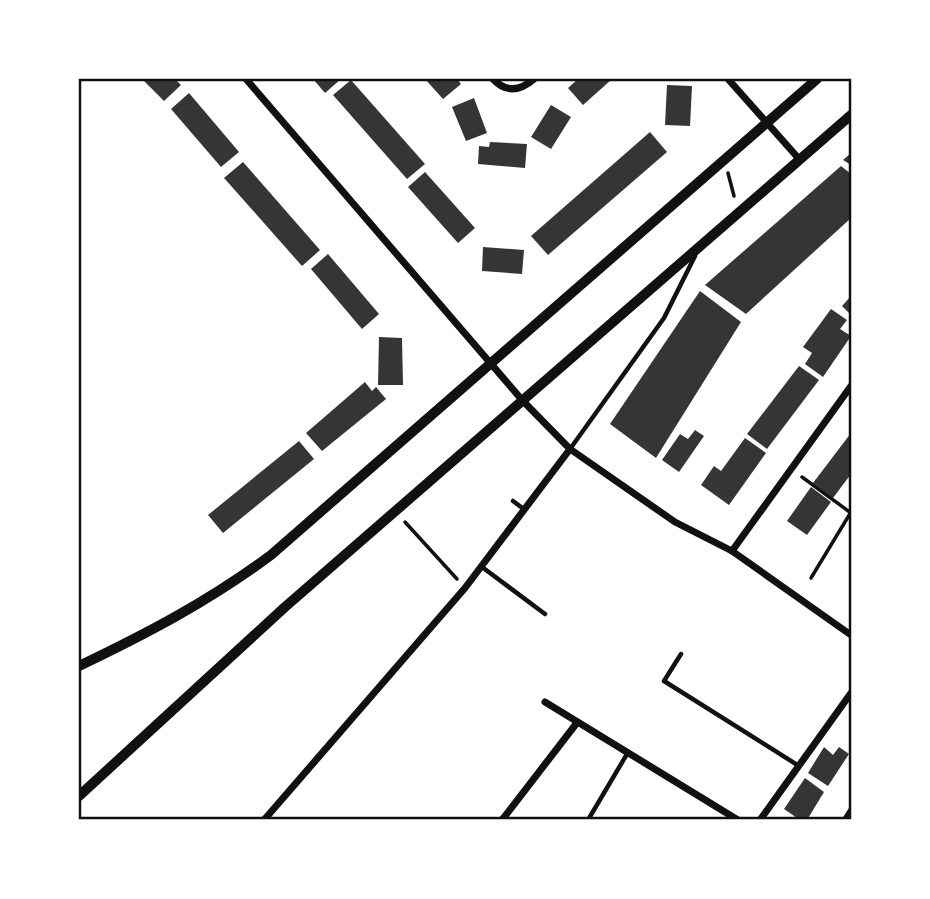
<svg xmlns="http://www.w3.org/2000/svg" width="930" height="899" font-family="'Source Sans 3',sans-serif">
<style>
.building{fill:#353535}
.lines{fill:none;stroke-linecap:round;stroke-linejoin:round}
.path{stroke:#111;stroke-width:3.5}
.service{stroke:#111;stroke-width:4.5}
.minor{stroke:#111;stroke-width:7}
.tertiary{stroke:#111;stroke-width:10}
.neatline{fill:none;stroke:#111;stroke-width:2.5}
</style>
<rect width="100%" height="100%" fill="#fff"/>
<!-- building -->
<g class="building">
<path d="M142,79H175L181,85L164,101Z"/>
<path d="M313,79H341L325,93Z"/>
<path d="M425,79H457L461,84L443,99Z"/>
<path d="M578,79H609L611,80L583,105L568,88Z"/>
<path d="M351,80L425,164L407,179L333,95Z"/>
<path d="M667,85L692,86L690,126L665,125Z"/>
<path d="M189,93L239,152L221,167L171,109Z"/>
<path d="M474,98L487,133L466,141L452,107Z"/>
<path d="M551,105L571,117L551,149L531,137Z"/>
<path d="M650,132L667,152L548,255L531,236Z"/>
<path d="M490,142L527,144L525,168L478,164L479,146L489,147Z"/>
<path d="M851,153V165L843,160Z"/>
<path d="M243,162L320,250L302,266L224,178Z"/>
<path d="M841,166L851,174V218L746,314L705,285Z"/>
<path d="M425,172L475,228L458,243L408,187Z"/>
<path d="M483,247L524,250L522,274L482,271Z"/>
<path d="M328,254L379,314L362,329L311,269Z"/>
<path d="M700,291L741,322L656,458L610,424Z"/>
<path d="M851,296V315L842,306Z"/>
<path d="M831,309L847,320L840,329L851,336L823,377L805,364L812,353L803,347Z"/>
<path d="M379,337L402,338L403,385H378Z"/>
<path d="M799,366L819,380L767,449L747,434Z"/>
<path d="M365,382L372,391L376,387L386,399L322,451L306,433Z"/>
<path d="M695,430L704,436L679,472L662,460L680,434L688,439Z"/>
<path d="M851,433V474L833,498L813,483Z"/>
<path d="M745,438L766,453L729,505L701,485L714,466L721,471Z"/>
<path d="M299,441L314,459L223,533L208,515Z"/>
<path d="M811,487L831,502L807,535L787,521Z"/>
<path d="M824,747L833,755L839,747L849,754L828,786L808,773Z"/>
<path d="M805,778L824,792L807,820H800L784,809Z"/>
</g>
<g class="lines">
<!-- path -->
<g class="path">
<path d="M728,173L734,196"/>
<path d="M802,477L851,513"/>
<path d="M405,522L457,579"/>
<path d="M811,578L851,512"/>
</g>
<!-- service -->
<g class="service">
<path d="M570,449L664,318L695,256"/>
<path d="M513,501L525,510"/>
<path d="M482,567L545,614"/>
<path d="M681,654L664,681L799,766"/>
<path d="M588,820L627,754"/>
<path d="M844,820L851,809"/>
</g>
<!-- minor -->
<g class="minor">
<path d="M246,79L523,401L570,449L675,522L732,551L851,635"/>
<path d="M493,79C506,93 520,91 534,79"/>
<path d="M728,79L800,160"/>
<path d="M732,551L851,386"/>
<path d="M545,702L738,820"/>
<path d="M264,820L465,588L570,449"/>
<path d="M502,820L576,724"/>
<path d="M760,820L851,693"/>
</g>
<!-- tertiary -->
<g class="tertiary">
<path d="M79,666C148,633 209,601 271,555L817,79"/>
<path d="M79,796L285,607L851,115"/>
</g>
</g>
<!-- border -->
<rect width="930" height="899" fill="none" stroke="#ffffff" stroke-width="161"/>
<rect x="80" y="80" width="770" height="738" class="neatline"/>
</svg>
